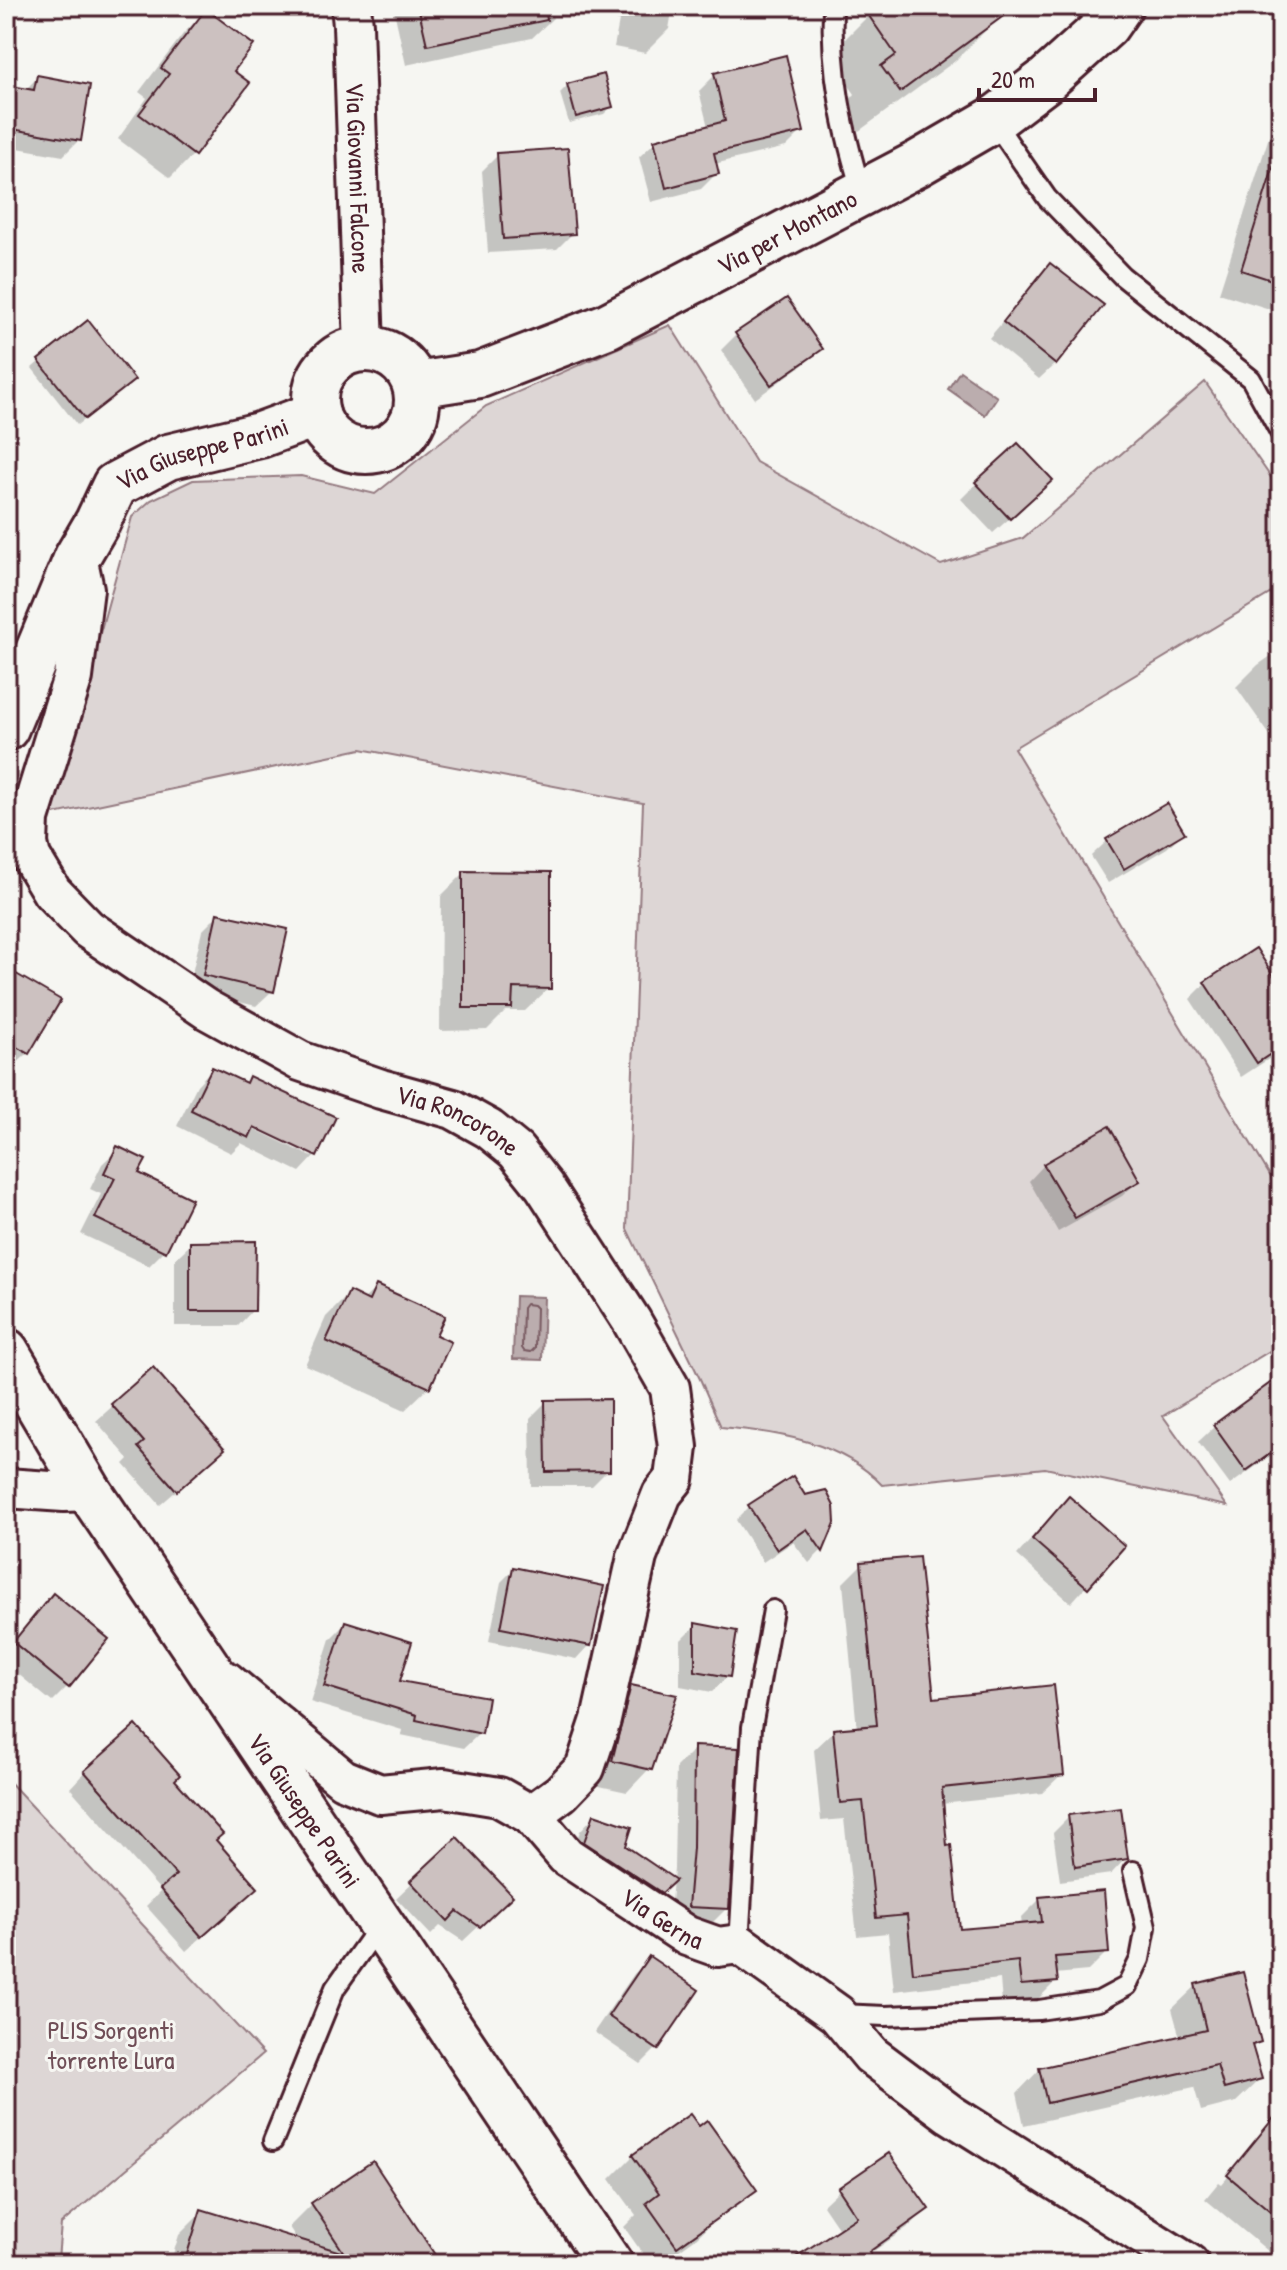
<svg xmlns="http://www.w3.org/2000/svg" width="1287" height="2270" font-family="'Patrick Hand',sans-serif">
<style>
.green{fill:#ddd6d5;stroke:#947a80;stroke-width:2}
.water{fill:#bbadae;stroke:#8e747a;stroke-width:2}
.shadow{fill:#0003;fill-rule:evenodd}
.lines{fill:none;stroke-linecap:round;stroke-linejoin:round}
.shore{stroke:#77585f;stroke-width:2}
.building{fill:#ccc1c0;stroke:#4a1f2b;stroke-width:2}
.lane-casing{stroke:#4a1f2b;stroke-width:24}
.street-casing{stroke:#4a1f2b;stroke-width:44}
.secondary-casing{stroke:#4a1f2b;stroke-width:50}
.lane{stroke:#f6f6f2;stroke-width:18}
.street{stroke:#f6f6f2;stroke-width:38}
.secondary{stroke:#f6f6f2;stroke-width:44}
.labels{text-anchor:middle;stroke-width:6;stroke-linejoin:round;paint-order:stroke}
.street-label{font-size:26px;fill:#4a1f2b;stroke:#f6f6f2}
.park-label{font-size:26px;fill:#6f4d56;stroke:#f6f6f2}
</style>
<rect width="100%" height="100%" fill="#f6f6f2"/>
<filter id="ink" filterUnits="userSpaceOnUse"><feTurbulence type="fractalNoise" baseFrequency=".0125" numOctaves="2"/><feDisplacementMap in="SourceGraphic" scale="16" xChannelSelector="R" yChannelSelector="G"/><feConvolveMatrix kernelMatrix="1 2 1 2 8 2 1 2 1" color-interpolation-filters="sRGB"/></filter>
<g filter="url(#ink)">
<!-- green -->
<g class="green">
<path d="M670,325L756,462L941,565L1023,538L1205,382L1281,492V587L1014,748L1281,1194V1344L1163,1416L1227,1506L1045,1468L882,1485C842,1442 777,1432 721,1427L701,1381L627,1229L643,803L361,749L50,815L132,517L151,500L193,480L301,476L375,494L486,406Z"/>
<path d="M6,1778L263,2054L61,2224L58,2260L65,2264H6Z"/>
</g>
<!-- water -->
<g class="water">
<path d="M960,371L997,397L985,415L948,389Z"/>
<path d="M515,1296L544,1297L542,1360L513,1359Z"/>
</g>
<!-- shadow -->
<g class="shadow">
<path d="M393,6H550L553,18L532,38L406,65Z"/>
<path d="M609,6H673L669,29L645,53L614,47L619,21L606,18Z"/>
<path d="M882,6H985L996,20L955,61L859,131L842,108L855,94L828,56L869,15Z"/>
<path d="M206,11L232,71L194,154L170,178L118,139L147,98L139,92L183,34Z"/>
<path d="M715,75L802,131L786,147L714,164L717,173L701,189L651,202L639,157L655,142L708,127L699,91Z"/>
<path d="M38,77L79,140L63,156L6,146V87L25,90Z"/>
<path d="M568,85L611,107L604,114L569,123L560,93Z"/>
<path d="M1281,99V310L1279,312L1219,293Z"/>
<path d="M498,155L573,233L557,249L488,253L482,171Z"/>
<path d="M1050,266L1055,364L1039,379L989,338Z"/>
<path d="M737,334L820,349L804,364L755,399L721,350Z"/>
<path d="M40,361L125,387L77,425L32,368Z"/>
<path d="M977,483L1035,496L993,533L961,499Z"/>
<path d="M1281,649V751L1236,687L1258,665Z"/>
<path d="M1167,806L1183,833L1167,848L1108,883L1091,856L1107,841Z"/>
<path d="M464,873L549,988L525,1011H506L487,1030L440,1031L441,896Z"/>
<path d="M218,915L272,991L256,1006L188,990L202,931Z"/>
<path d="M6,971L28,1053L12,1068L6,1065Z"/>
<path d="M1205,984L1281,991V1051L1241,1077L1190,999Z"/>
<path d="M212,1069L244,1084L250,1078L315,1156L300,1172L241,1143L231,1153L177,1126L197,1085ZM246,1121L312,1153V1157L244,1124Z"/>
<path d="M118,1149L137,1174L164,1251L149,1266L81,1234L101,1194L90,1189L102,1164Z"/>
<path d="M1044,1165L1138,1181L1122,1196L1058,1232L1029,1181Z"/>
<path d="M191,1244L253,1310L238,1326H175V1259Z"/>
<path d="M377,1287L429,1387L405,1410L305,1365L326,1317L349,1294L363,1300Z"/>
<path d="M153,1370L206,1465L160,1505L124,1464L129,1459L96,1421Z"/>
<path d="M1281,1378V1448L1230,1485L1198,1442L1214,1427Z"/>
<path d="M546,1402L608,1470L592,1486H531L530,1418Z"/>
<path d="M792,1479L804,1497L833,1523L822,1550L809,1563L793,1542L763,1562L736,1520L749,1507Z"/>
<path d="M1053,1515L1122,1546L1071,1603L1017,1555Z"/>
<path d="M862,1564L932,1700L1062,1774L1042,1793L941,1804L958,1931L1022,1926L1021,1918L1040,1899L1107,1952L1088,1971L1055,1974L1056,1981L1036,2001L1002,2004L1000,1979L894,1991L888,1933L857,1936L844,1819L821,1821L814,1750L834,1731L857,1729L843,1583Z"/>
<path d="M514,1569L589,1645L576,1659L489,1641L501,1582Z"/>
<path d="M53,1596L68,1686L52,1702L6,1664V1650Z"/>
<path d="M346,1623L397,1682L480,1733L464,1748L401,1735L402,1730L310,1702L330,1639Z"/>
<path d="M696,1625L728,1676L712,1692L680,1686V1641Z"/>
<path d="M632,1687L650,1768L627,1792L590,1784L608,1711Z"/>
<path d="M695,1748L727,1908L708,1927L669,1925L674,1868L676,1767Z"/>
<path d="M85,1772L173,1780L214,1841L240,1904L186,1951L146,1906L161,1891L70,1788Z"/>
<path d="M594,1816L624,1846L672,1880L646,1907L571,1856L580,1831Z"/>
<path d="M1069,1817L1126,1858L1111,1874L1060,1881L1053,1833Z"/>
<path d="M457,1840L494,1912L463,1941L440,1926L431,1935L396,1898Z"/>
<path d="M650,1959L656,2049L641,2064L594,2032L634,1974Z"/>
<path d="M1196,1986L1259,2042L1251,2049L1260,2079L1236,2102L1201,2111L1194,2087L1024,2125L1017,2093L1040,2069L1180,2038L1172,2009Z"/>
<path d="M1281,2117V2250L1274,2256L1205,2199L1219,2182L1222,2184L1260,2138H1257L1275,2120Z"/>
<path d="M888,2155L926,2209L911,2225L868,2255L875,2264H794L840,2230L823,2205L839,2190Z"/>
<path d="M633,2156L720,2215L696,2238L660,2264H650L624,2227L636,2215L610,2179Z"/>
<path d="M312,2204L438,2264H170L179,2235L202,2212L298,2241L289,2227Z"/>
<path d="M1005,2255L1024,2264H997Z"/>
</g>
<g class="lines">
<!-- shore -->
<path class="shore" d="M526,1304L533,1305L536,1308L535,1348L531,1352L524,1351L522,1348L523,1308Z"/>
</g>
<!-- building -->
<g class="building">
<path d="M418,6H545L547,20L427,45Z"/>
<path d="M862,6H1017L900,92L881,66L896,55Z"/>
<path d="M206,9L254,45L234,71L250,83L195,156L139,114L169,74L161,68Z"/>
<path d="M786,55L804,132L714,153L719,174L666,188L654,140L725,121L714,73Z"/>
<path d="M604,74L613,107L576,117L567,84Z"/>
<path d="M37,75L90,85L81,141L6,128V85L34,90Z"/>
<path d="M568,148L575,234L503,239L497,153Z"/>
<path d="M1274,165L1281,166V283L1241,270Z"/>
<path d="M1050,263L1104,305L1056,365L1003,322Z"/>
<path d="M787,298L823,349L771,385L735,333Z"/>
<path d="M88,320L135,380L85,419L38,360Z"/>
<path d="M1018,443L1053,480L1010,519L975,482Z"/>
<path d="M1167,803L1185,833L1124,869L1106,839Z"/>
<path d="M463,871L551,872V989L513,988L512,1008H463Z"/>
<path d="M217,913L288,929L274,992L203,975Z"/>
<path d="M1256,948L1281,987V1047L1257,1063L1204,982Z"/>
<path d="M6,968L61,1000L29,1054L6,1041Z"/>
<path d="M212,1067L246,1083L249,1076L336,1117L317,1157L254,1127L249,1138L191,1110Z"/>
<path d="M1109,1126L1140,1181L1075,1218L1043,1164Z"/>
<path d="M117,1146L146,1160L139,1173L192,1199L166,1252L95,1218L115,1178L104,1173Z"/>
<path d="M256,1241L255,1311H190V1242Z"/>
<path d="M376,1285L445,1316L436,1335L451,1342L430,1388L326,1341L349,1291L369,1301Z"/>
<path d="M153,1367L225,1449L177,1491L138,1447L144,1442L111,1404Z"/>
<path d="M1281,1375V1446L1246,1471L1213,1425Z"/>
<path d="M610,1399V1471L546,1472L545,1400Z"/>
<path d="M793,1476L805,1495L826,1490L834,1506L835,1523L823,1552L807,1529L777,1550L748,1505Z"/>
<path d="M1069,1496L1125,1546L1088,1588L1032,1539Z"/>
<path d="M919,1557L934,1698L1054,1685L1064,1775L942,1788L947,1846L951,1845L960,1929L1042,1922L1039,1897L1104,1891L1109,1953L1055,1957L1058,1982L1021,1985L1018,1961L913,1973L907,1915L876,1918L863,1801L840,1803L833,1729L877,1725L861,1562Z"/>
<path d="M513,1567L604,1586L591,1646L501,1628Z"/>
<path d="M53,1593L109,1639L69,1688L13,1642Z"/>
<path d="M345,1621L412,1642L400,1681L488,1697L482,1734L416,1720L417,1715L324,1686Z"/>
<path d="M695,1623L737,1631L730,1677L695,1671Z"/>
<path d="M631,1685L677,1695L652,1770L612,1761Z"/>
<path d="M136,1725L180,1775L175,1780L223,1834L216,1840L258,1888L202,1937L160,1889L176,1875L84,1771Z"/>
<path d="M694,1746L739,1748L729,1909L688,1907L693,1848Z"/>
<path d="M1121,1808L1128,1859L1075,1867L1068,1815Z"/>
<path d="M594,1814L632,1827L626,1846L676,1880L662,1893L584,1842Z"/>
<path d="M457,1837L513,1896L480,1927L457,1911L448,1921L410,1881Z"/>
<path d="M649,1956L699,1990L658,2050L608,2016Z"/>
<path d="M1243,1972L1261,2042L1252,2045L1262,2079L1224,2089L1217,2065L1047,2103L1039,2068L1206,2030L1195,1984Z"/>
<path d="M1281,2109V2220L1227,2175Z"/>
<path d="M690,2114L699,2126L707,2120L757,2190L677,2247L646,2203L659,2193L632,2155Z"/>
<path d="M889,2153L929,2209L869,2252L877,2264H785L857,2217L838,2188Z"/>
<path d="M373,2161L441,2264H184L201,2209L344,2253L311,2203Z"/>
</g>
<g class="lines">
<!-- lane casing -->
<g class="lane-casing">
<g id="lane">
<path d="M833,6C830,72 843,130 862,193"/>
<path d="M993,120L1047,198L1122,276L1251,379L1281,434"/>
<path d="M739,1944L752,1727L773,1610"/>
<path d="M840,2014L885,2016L1039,2010L1099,2001L1127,1986L1140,1959L1146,1927L1133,1871"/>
<path d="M273,2141L335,1988L381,1923"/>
</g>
</g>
<!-- street casing -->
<g class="street-casing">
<g id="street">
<path id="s1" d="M351,6L353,25L364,349"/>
<path id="s2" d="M77,557L84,589L73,677L29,819L28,844L31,857L52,892L88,929L206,1009L300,1061L381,1089L453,1109L489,1129L516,1151L544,1186L631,1320L670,1388L678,1447L674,1479L662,1494L637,1557L601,1720L585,1768L561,1793L531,1815"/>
<path d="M6,1488L64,1492L89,1491"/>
<path id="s3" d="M226,1681L343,1779L380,1794L444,1788L499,1797L531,1815L566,1856L687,1936L718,1947L739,1944L837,2014L871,2055L950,2114L1189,2264"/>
</g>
</g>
<!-- secondary casing -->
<g class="secondary-casing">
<g id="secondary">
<circle cx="366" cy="400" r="51"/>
<path id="s4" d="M416,385L480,375L607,326L917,164L993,120L1046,80L1106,26L1120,6"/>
<path id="s5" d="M6,728L77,557L98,521L115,485L168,457L260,435L317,414"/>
<path id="s6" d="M6,1351L89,1491L610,2264"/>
</g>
</g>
<!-- lane -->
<use href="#lane" class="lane"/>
<!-- street -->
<use href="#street" class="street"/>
<!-- secondary -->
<use href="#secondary" class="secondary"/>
</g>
</g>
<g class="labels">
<!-- street labels -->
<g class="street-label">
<text dy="9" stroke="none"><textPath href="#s1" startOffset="172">Via Giovanni Falcone</textPath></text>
<text dy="9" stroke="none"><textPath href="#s4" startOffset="404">Via per Montano</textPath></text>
<text dy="9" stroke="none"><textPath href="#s5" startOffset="360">Via Giuseppe Parini</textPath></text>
<text dy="9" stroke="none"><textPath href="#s2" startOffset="820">Via Roncorone</textPath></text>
<text dy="9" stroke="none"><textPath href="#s6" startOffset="548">Via Giuseppe Parini</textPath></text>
<text dy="9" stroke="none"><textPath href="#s3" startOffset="518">Via Gerna</textPath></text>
</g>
<!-- park labels -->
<g class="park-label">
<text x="111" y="2039">PLIS Sorgenti<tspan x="111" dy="30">torrente Lura</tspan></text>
</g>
</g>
<!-- margin -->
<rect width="1287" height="2270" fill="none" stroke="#f6f6f2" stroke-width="32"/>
<rect x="16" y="16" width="1255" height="2238" fill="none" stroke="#4a1f2b" stroke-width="3" filter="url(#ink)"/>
<!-- scale -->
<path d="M979 88v12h116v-12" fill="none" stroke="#4a1f2b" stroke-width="4"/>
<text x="991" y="88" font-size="24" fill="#4a1f2b" stroke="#f6f6f2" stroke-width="6" paint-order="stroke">20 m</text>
</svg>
